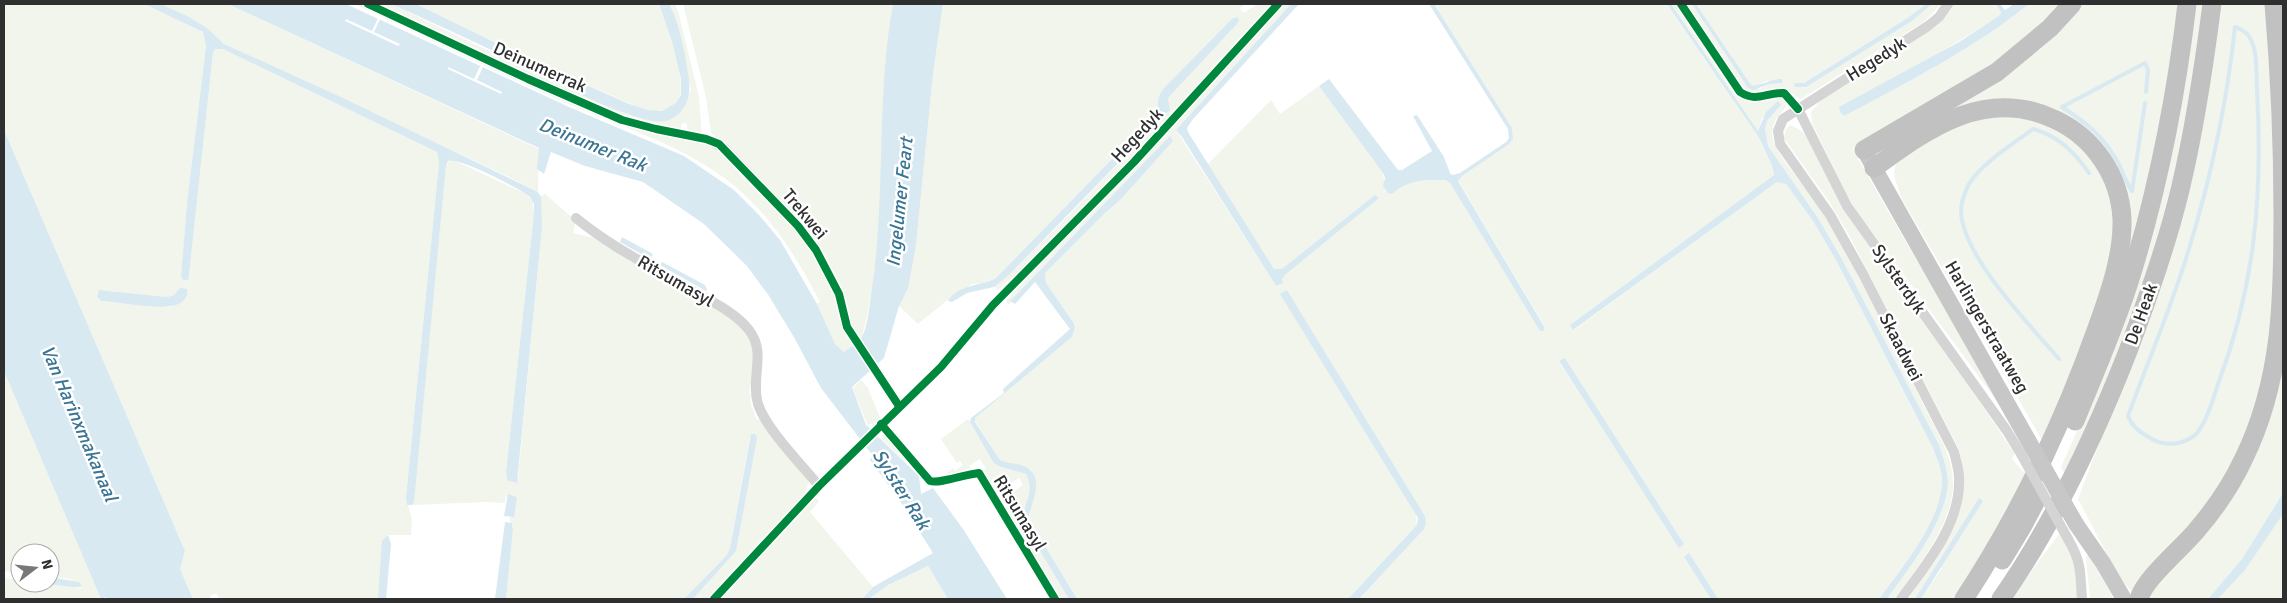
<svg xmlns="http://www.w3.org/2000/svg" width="2287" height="603" font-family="Signika,sans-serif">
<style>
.green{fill:#f1f5ec;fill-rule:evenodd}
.water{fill:#d8e9f2}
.pier{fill:#fff}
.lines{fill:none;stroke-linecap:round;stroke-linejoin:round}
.stream{stroke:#d8e9f2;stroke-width:4}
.street{stroke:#d4d4d4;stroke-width:10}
.primary{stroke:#c7c7c7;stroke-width:16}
.highway{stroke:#c1c1c1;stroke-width:19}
.street-bridge{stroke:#d4d4d4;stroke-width:10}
.primary-bridge{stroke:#c7c7c7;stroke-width:16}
.cycleway-casing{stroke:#fff;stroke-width:11}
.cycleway{stroke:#00873e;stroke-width:8}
.labels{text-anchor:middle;stroke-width:5;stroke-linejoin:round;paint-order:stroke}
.street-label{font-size:18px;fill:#2f2f2f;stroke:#fff}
.water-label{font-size:19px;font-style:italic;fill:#3a7594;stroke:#fff}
</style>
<rect width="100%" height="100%" fill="#fff"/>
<!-- green -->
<g class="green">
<path d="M4,4H144L203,32L206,46L187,203L181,276L185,281L189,275L213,53L215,49H223L437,152L439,163L406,497L412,520L411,535H387L378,599H220L216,593L210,596L211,599H193L180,569L185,551L4,130ZM100,290L167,297L178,293L171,307L101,301L97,297Z"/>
<path d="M161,4H228L539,149L538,192L511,178L224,44L207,28Z"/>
<path d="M355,4H361L527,81L622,122L711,144L719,148L795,229L813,252L836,298L841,323L853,345L844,352L835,344L817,304L820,302C798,259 773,219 736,187C688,147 627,129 571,105C498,73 427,38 355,4Z"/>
<path d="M374,4H391L564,87L637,118L664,121L673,116L691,91L680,32L669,4H675L679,15L699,97L702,136L690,134L691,130L687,129V124L682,123L681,129H678L677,131L623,117L529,76Z"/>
<path d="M416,4H659C667,22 691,88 676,104C668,112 657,111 647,111L535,62Z"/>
<path d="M683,4H893C887,40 886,77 884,114C881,188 881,264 862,337L859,340L854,332L828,262L729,147L711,133L706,97Z"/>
<path d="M943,4H1244L1240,9L1244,13L1257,4H1271L1131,158L1009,283L1007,281L998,291L994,287L1008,276L1068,216L1170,110L1168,98L1237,24L1239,21L1236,17L1164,88C1154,100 1161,107 1154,116L997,277L983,283L972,284L950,298L918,324L899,306L916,245L933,74Z"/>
<path d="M1284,4H1291L1176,130L1276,286L1283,283L1281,279L1286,274L1282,269H1274L1270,265L1208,164L1271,100L1280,114L1319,86L1383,173L1385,190L1392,193C1412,179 1422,180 1447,180L1450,183L1540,331L1545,327L1458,180L1462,176L1508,145L1512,128L1434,4H1667L1758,136C1762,144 1775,169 1774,175L1570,325L1574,330L1777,182L1786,184L1813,221L1837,262L1933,448C1937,459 1942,470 1942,481C1942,520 1901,569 1879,599H1718L1689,554L1684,557L1711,599H1359L1424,529L1425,516L1287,290L1281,294L1416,514L1417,525L1348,599H1077L1028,518L1034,477L1000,460L975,421V418L1072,337L1073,322L1046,283L1045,273L1105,213L1120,200L1170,137L1017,293L1009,305L1006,301L1016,290L1014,289L1136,166ZM1565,358L1684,544L1679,547L1559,362Z"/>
<path d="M1671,4H1677L1739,95L1752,102L1776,95L1785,99L1786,107C1777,117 1770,125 1773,140C1775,153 1809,191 1818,205C1857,268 1889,336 1922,402C1934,427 1953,454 1953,483C1954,522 1917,568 1895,599H1887C1909,568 1946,522 1948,483C1948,470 1943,458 1939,445L1842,259L1818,218L1768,146L1765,129L1767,121L1781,106L1762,118L1758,131Z"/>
<path d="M1684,4H1692L1745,84L1760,89L1768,84L1781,83L1767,81L1758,85H1751L1696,4H1926L1909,17L1802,84V88L1912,21L1932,4H1941L1925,21L1801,99L1782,88L1754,95L1741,89Z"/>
<path d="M1953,4H1996L2001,12L2000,15C1948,49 1893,79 1840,112L1845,115C1908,82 1973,49 2029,4H2065L2024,44L1938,101L1852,148L1904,239L2007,409L2005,412L1861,217L1847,195L1812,123L1811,112L1822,99L1931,30L1941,22Z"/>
<path d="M2076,4H2178L2168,87L2151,167L2122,273L2119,186L2043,110L1940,119Z"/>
<path d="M2194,4H2206C2189,135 2155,262 2106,385C2094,415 2078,444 2065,474L2061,467L2103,373Z"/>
<path d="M2222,4H2270L2279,274L2266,391L2212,505L2133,592C2119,583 2088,516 2078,499L2105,429L2215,51Z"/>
<path d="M2002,113L2055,125L2091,154L2114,205L2111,268L2045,445L1902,199L1895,179L1894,171L1897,160L1939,129Z"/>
<path d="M1791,125L1803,132L1809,139L1931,331L2015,454L2012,459L2030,479L1958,599H1921L1942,568L1938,565L1915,599H1908C1943,549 1975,513 1959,449L1849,235L1830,203L1784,138L1786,129Z"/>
<path d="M451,159L526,194L533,201V222L506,472L507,480L518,478L542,227L540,196L545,194L576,221L573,233L598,239L674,283L738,323L754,345V381L749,386L751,405L757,420L760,419L766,426L809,482L804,496L708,599H693L736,551L755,445L750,437L730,548L727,555L684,599H506L513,530V526L510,522V517H514L506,495L505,503L487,502L412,505L446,166Z"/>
<path d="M2283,330V493L2242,559L2208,599H2146L2245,461Z"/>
<path d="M4,371L101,599H107H4V578L20,580V583H40L81,588L82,587L70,579L50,577V553H20V573L4,571Z"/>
<path d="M861,380L868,388L880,418L873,425L871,423L868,426L867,424L853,388Z"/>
<path d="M968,419L993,462L1026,474L1031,487L1023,516L1026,528L1069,599H1060L1007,510C1004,497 1013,492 1023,485L1019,478L1006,486H993L982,471L986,469L980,459L969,466L972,470L963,472L962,471L941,478L953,468L955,471L963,465L960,461L957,463L941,439Z"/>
<path d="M884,430L910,462L908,464L881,438Z"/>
<path d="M815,497L819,501L810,512L873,587L862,599H720Z"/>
<path d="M2283,514V599H2218L2245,570Z"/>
<path d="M2060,533L2077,566L2079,599H2013L2035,566Z"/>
<path d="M2089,555L2114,599H2090L2086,557Z"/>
<path d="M928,566L948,599H869L888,585Z"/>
</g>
<!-- water -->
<g class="water">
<path d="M144,4H161L187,16L207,28L224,44L343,98L538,192L541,197L542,227L517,483L507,480L506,472L533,222L534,204L530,197C521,189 457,156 448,161L446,166L414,502L412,505H407L406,497L439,163L437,152L223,49H215L213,53L189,275L188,280H183L181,276L187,203L206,46L203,32Z"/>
<path d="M228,4H346L569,107L684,156L734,190L759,215L780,240L817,304L835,344L844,352C849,348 858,343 862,337C868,326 870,301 872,288C886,194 876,97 893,4H943L933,74L916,245L908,288L899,306L884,358L852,387L866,425L919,476L921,494L933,488L963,529L1007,599H948L928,566L888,585L869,599H862L873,587L933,553L900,501L870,460L873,456L821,388L795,339L769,296L747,266L704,224L643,182L585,166L551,152L544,174L537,169L539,148Z"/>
<path d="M391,4H416L535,62L627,103L647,110L662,111L676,103L681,95V79L672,41L659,4H669C680,24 684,50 688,73C692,94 688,114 665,121C638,128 520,65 491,50C458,34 425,19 391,4Z"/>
<path d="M1291,4H1299L1193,119L1187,128L1188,132L1274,269H1282L1375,195L1379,198L1286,274L1282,279L1283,283L1276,286L1182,137L1176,130Z"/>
<path d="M1429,4H1434L1512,128L1513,139L1508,145L1462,176L1458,181L1545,328L1543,331H1540L1450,183L1446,180C1425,180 1409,179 1392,194L1388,193L1383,186L1385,178L1383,173L1319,86L1329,79L1398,170H1402L1432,151L1413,116L1417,115L1444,157L1450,173L1452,175L1460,173L1506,142L1509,138L1508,129Z"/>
<path d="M1667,4H1671L1758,131L1766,112L1778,101L1781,105L1767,121L1765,129L1768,146L1818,218L1842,259L1939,445C1943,458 1948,470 1948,483C1946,522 1909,568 1887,599H1879C1901,569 1942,520 1942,481C1942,470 1937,459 1933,448L1837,262L1813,221L1786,184L1777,182L1573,330L1570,325L1774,175C1775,169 1762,144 1758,136Z"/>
<path d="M1692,4H1696L1751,85C1759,87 1771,79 1782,79V83L1769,84L1754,90L1748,88Z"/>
<path d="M1926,4H1932L1912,21L1806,87H1794L1795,83H1804L1909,17Z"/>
<path d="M1996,4H2000L2005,10L2014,4H2029C1973,49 1908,82 1844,116L1840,112L1839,107L1959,42L2000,15L2001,12Z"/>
<path d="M1238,17L1239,21L1237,24L1168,98L1170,110L1008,276L994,287L967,293L952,302L948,301C959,283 982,287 997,277L1154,116C1161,107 1154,100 1164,88L1233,18Z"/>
<path d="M4,130L185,551L180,569L193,599H107L106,597L101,599L4,371Z"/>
<path d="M1170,136L1173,141L1120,200L1105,213L1045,273L1046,283L1073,322L1075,327L1072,337L975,418V422L1000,460C1008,464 1018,463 1026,467C1045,478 1032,502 1028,518L1077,599H1069L1023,523C1022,503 1036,494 1026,474L999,466L993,462L970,422L971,418L1004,393L1003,389L1070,329L1035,282L1015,304L1010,301Z"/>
<path d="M622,237L653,254L650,259L620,242Z"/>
<path d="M662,262L705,285L707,290L706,291L660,265Z"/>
<path d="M180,288L187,289C189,298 181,305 171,306C155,309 120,302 101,301L97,297L99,290L167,297L174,295Z"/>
<path d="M1287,290L1425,516L1426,523L1424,529L1359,599H1348L1417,525L1418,518L1280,294Z"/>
<path d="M1565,358L1684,544L1679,548L1559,361Z"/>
<path d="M751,434H755L757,438L736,551L693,599H684L727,555L730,548Z"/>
<path d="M2283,493V514L2245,570L2218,599H2208L2242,559Z"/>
<path d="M508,494L517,497L514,517L504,516Z"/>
<path d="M1979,498L1983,501L1921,599H1915Z"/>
<path d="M505,522L512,523L513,530L506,599H495Z"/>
<path d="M388,535L391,544L386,599H378L382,541Z"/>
<path d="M1689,553L1718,599H1711L1684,557Z"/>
<path d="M50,577L79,582L82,587H72L40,583H50Z"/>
</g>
<!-- pier -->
<g class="pier">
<path d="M379,16L381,17L374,32L400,44L398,46L345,21L346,19L372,31Z"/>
<path d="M481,64L484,65L477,80L502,92L501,94L448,69V67L474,79Z"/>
</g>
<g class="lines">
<!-- stream -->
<g class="stream">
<path d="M2235,27C2241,29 2247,32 2250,38C2258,51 2256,75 2257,90C2263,194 2255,286 2218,384C2213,399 2207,421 2197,433C2185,445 2166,447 2152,439C2142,434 2132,427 2128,416C2148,361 2172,306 2189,249C2211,177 2227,102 2235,27Z"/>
<path d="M2062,107C2084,121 2103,136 2116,159C2122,169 2125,181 2132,191L2145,103"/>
<path d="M2062,107L2145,63L2148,70L2146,92"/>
<path d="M2059,359C2030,325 1961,255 1961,210C1961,201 1965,192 1969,184C1982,163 2013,144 2033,129C2059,136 2074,152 2089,173"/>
</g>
<!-- street -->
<g class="street">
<path d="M1798,109L1847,206L2007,431L2021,454"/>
<path d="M706,139L724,148L798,226L816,250L839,294L847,327L899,406"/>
<path d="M576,218C611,247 654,268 693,291C712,302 735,312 749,330C767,353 750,378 758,404C766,429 802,465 819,486"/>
<path d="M979,473L1055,599"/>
<path d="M2068,539C2082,563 2080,572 2082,599"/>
<path d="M714,599L819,486L941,367L993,305L1134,162L1278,4"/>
<path d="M1901,599C1926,565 1961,524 1959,478C1959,470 1956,460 1954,452L1863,274L1830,215L1780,144L1778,131L1783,119L1928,26L1939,17L1948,4"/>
</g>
<!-- primary -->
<g class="primary">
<path d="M1864,150L2028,440"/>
<path d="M2076,524L2103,563L2124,599"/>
</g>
<!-- highway -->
<g class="highway">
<path d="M1864,150L1997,72L2050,28L2072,4"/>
<path d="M1874,168C1929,128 1986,86 2056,120C2094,138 2120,176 2122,219C2123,256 2109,294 2097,328C2063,424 2019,515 1964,599"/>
<path d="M2075,421C2094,374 2115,327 2130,279C2158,189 2176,97 2187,4"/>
<path d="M2002,560L2022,527L2038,497"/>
<path d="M2001,599C2054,523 2094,438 2128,351C2148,298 2167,244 2180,190C2195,128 2204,66 2212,4"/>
<path d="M2139,599C2144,579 2182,548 2196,531C2215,509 2232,484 2244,458C2282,380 2283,300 2283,215C2283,144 2280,74 2274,4"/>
</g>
<!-- street-bridge -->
<path class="street-bridge" d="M2021,454L2068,539"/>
<!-- primary-bridge -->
<path class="primary-bridge" d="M2028,440L2076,524"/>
<!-- cycleway casing -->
<g class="cycleway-casing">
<g id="cycleway">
<path d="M368,4L528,79L622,120L656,129L706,139L719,144L798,226L816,250L839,294L847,327L899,406"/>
<path d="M1681,4L1740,92C1757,103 1766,92 1784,93L1798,109"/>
<path d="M881,424L930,481C940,484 966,474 979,473L1055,599"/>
<path d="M714,599L819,486L941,367L993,305L1134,162L1278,4"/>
</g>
</g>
<!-- cycleway -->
<use href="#cycleway" class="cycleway"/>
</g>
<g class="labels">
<!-- street labels -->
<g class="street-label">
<text transform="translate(1876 59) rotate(-32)" y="6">Hegedyk</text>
<text transform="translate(540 67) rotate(24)" y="6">Deinumerrak</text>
<text transform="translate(1137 135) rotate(-47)" y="6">Hegedyk</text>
<text transform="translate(805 214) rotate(50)" y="6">Trekwei</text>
<text transform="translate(1899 279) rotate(55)" y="6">Sylsterdyk</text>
<text transform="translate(676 281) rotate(30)" y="6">Ritsumasyl</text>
<text transform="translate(2141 314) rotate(-70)" y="6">De Heak</text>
<text transform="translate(1987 327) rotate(60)" y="6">Harlingerstraatweg</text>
<text transform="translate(1901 347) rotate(63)" y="6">Skaadwei</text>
<text transform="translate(1020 513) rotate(59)" y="6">Ritsumasyl</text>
</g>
<!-- water labels -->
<g class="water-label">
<text transform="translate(593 144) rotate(22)" y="7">Deinumer Rak</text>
<text transform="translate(899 202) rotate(-84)" y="7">Ingelumer Feart</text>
<text transform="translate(80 423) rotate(67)" y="7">Van Harinxmakanaal</text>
<text transform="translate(902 489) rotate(58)" y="7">Sylster Rak</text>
</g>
</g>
<!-- border -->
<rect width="2287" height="603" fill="none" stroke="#2f2f2f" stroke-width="10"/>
<!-- north arrow -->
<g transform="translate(35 568) rotate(74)"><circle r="24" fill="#ffffff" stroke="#acacac"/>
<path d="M0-4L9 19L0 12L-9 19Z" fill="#787878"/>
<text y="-8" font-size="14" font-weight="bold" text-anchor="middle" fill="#2f2f2f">N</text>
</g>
</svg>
